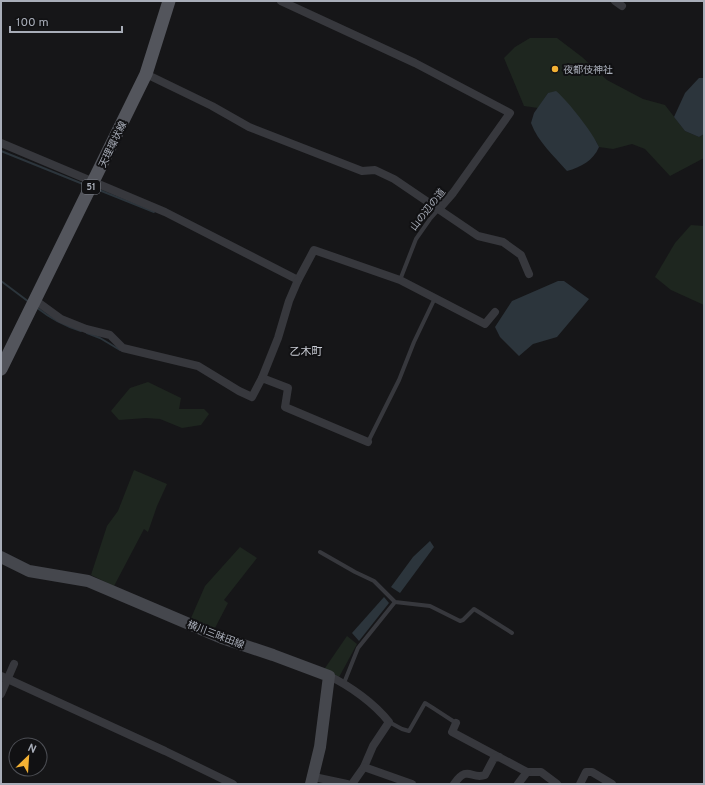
<svg xmlns="http://www.w3.org/2000/svg" width="705" height="785" font-family="Overpass,'Noto Sans JP',sans-serif">
<style>
.green{fill:#1e261f}
.water{fill:#2c353c}
.lines{fill:none;stroke-linecap:round;stroke-linejoin:round}
.stream{stroke:#2c353c;stroke-width:2}
.service{stroke:#37383d;stroke-width:4}
.minor{stroke:#37383d;stroke-width:8}
.secondary{stroke:#45474d;stroke-width:12}
.primary{stroke:#53555c;stroke-width:13}
.poi-dot{fill:#f2b134;stroke:#111113;stroke-width:1.5}
.labels{text-anchor:middle;stroke-width:4;stroke-linejoin:round;paint-order:stroke}
.shield{fill:#111113;stroke:#7b7e86;stroke-width:1}
.shield-label{font-size:9px;font-weight:bold;fill:#a8adb8}
.poi-label{font-size:10px;fill:#a8adb8;stroke:#111113;text-anchor:start}
.street-label{font-size:10px;fill:#a8adb8;stroke:#111113}
.neighbourhood-label{font-size:11px;fill:#c9ccd4;stroke:#111113}
</style>
<rect width="100%" height="100%" fill="#161618"/>
<!-- green -->
<g class="green">
<path d="M530,38H557L582,57L607,80L643,99L665,105L685,131L699,137L704,134V158L670,176L645,149L632,144L613,149L599,147L596,141L548,93L538,108L524,106L504,58L515,47Z"/>
<path d="M691,225L704,226V305L671,290L655,277L675,243Z"/>
<path d="M148,382L181,398L179,409H204L209,414L201,425L182,428L160,419L146,418L119,420L111,411L130,388Z"/>
<path d="M134,470L167,484L157,506L148,532L144,529L114,586L91,575L107,526L118,511Z"/>
<path d="M240,547L257,558L224,600L228,603L215,628L191,618L205,586Z"/>
<path d="M347,636L357,644L338,679L323,671Z"/>
</g>
<!-- water -->
<g class="water">
<path d="M699,78H704V134L699,137L685,131L674,117L685,93Z"/>
<path d="M556,91C568,101 593,133 599,147C593,161 581,167 567,171C554,156 538,142 531,123L534,113L548,93Z"/>
<path d="M558,281H564L589,299L557,337L533,344L519,356L500,337L495,327L512,301Z"/>
<path d="M430,541L434,547L400,593L391,587L413,557Z"/>
<path d="M384,597L389,603L359,641L352,633Z"/>
</g>
<g class="lines">
<!-- stream -->
<g class="stream">
<path d="M1,151L83,184"/>
<path d="M99,190L154,212"/>
<path d="M1,281L29,302"/>
<path d="M36,307C50,318 64,326 81,331"/>
<path d="M87,333L100,338L120,350"/>
</g>
<!-- service -->
<g class="service">
<path d="M400,280L416,239L430,219L439,209"/>
<path d="M368,442L399,380L414,342L435,298"/>
<path d="M320,552L355,572L374,581L395,602L430,606L460,621L463,620L474,609L512,633"/>
<path d="M344,683L358,648L395,602"/>
<path d="M389,722L402,729L409,731L425,703L433,708L456,723"/>
</g>
<!-- minor -->
<g class="minor">
<path d="M281,1L415,63L510,113L453,193L439,209"/>
<path d="M615,1L622,6"/>
<path d="M146,74L212,106L249,127L362,171L375,170L394,179L478,236L503,242L521,255L529,274"/>
<path d="M1,143L165,212L298,280L314,250L400,280L485,324L495,312"/>
<path d="M35,300L61,319L86,329L110,335L123,348L198,366L239,391L252,397L262,378L288,388L285,407L368,442"/>
<path d="M262,378L278,338L289,301L298,280"/>
<path d="M1,676L165,751L233,784"/>
<path d="M329,676C350,686 374,703 389,722L373,746L364,767L352,784"/>
<path d="M1,694L14,664"/>
<path d="M456,723L452,732L527,772H541L557,784"/>
<path d="M364,767L412,784"/>
<path d="M314,777L347,784"/>
<path d="M454,784C468,764 471,780 485,775L494,758L499,757"/>
<path d="M518,784L527,772"/>
<path d="M580,784L586,772H592L612,784"/>
</g>
<!-- secondary -->
<path class="secondary" d="M1,557L29,571L88,581L222,638L273,655L329,676L320,747L311,784"/>
<!-- primary -->
<path class="primary" d="M1,369L146,74L169,1"/>
</g>
<!-- markers -->
<circle class="poi-dot" cx="555" cy="69" r="4"/>
<g class="labels">
<!-- shield labels -->
<rect class="shield" x="82" y="180" width="18" height="14" rx="3"/>
<g class="shield-label">
<text x="91" y="190">51</text>
</g>
<!-- poi labels -->
<g class="poi-label">
<text x="563" y="73">夜都伎神社</text>
</g>
<!-- street labels -->
<g class="street-label">
<text transform="translate(112 144) rotate(-64)" y="4">天理環状線</text>
<text transform="translate(427 209) rotate(-52)" y="4">山の辺の道</text>
<text transform="translate(216 634) rotate(21)" y="4">横川三昧田線</text>
</g>
<!-- neighbourhood labels -->
<g class="neighbourhood-label">
<text x="306" y="355">乙木町</text>
</g>
</g>
<!-- border -->
<rect width="705" height="785" fill="none" stroke="#a8adb8" stroke-width="4"/>
<!-- north arrow -->
<g transform="translate(28 757) rotate(25)"><circle r="19" fill="#111113" stroke="#4d4f55"/>
<path d="M0-3L7 15L0 10L-7 15Z" fill="#f2b134"/>
<text y="-6" font-size="11" font-weight="bold" text-anchor="middle" fill="#a8adb8">N</text>
</g>
<!-- scale -->
<path d="M10 26v6h112v-6" fill="none" stroke="#a8adb8" stroke-width="2"/>
<text x="16" y="26" font-size="12" fill="#a8adb8" stroke="#111113" stroke-width="3" paint-order="stroke">100 m</text>
</svg>
